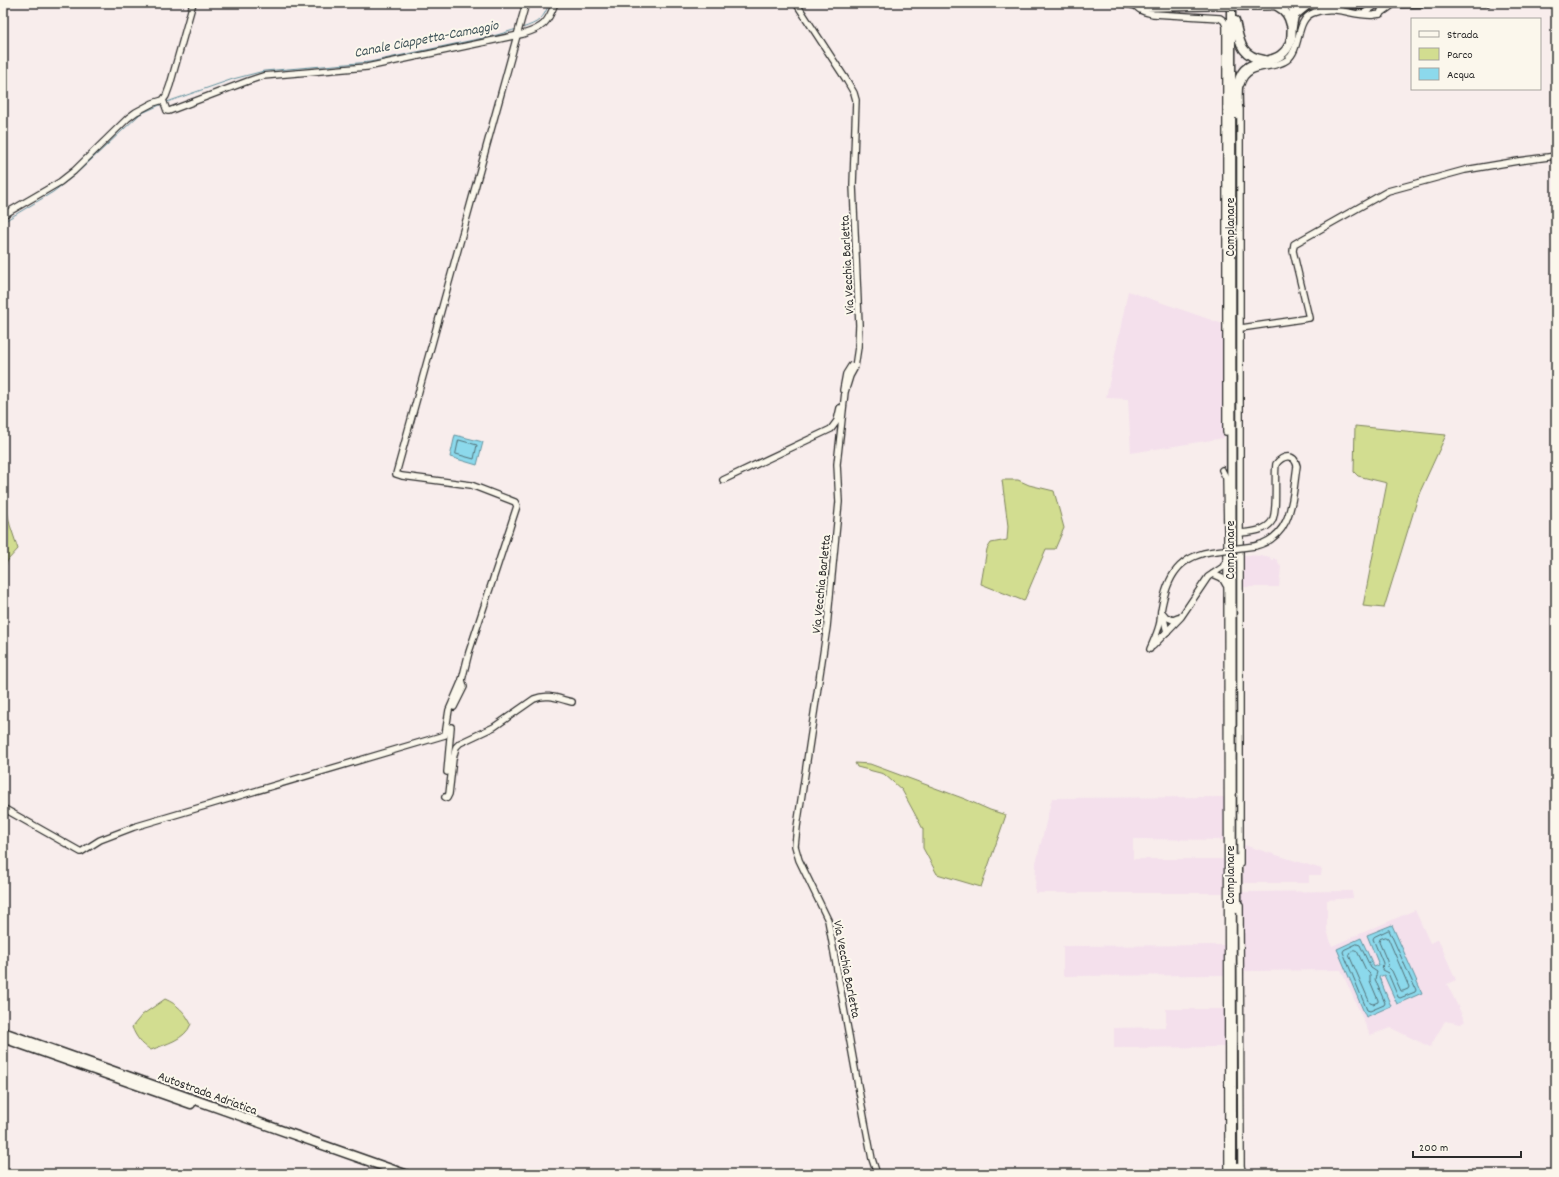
<svg xmlns="http://www.w3.org/2000/svg" width="1559" height="1177" font-family="Dekko,sans-serif">
<style>
.built{fill:#f4e0ec}
.green{fill:#d2dd90;stroke:#7e845e}
.water{fill:#8cd9ec;stroke:#65939f}
.lines{fill:none;stroke-linecap:round;stroke-linejoin:round}
.shore{stroke:#527178;stroke-width:1}
.stream{stroke:#65939f;stroke-width:1}
.minor-casing{stroke:#2b2b2b;stroke-width:8}
.highway-casing{stroke:#2b2b2b;stroke-width:11}
.minor{stroke:#fbf7ec;stroke-width:5.5}
.highway{stroke:#fbf7ec;stroke-width:8}
.minor-bridge-casing{stroke:#2b2b2b;stroke-width:8;stroke-linecap:butt}
.minor-bridge{stroke:#fbf7ec;stroke-width:5.5}
.labels{text-anchor:middle;stroke-width:4;stroke-linejoin:round;paint-order:stroke}
.street-label{font-size:13px;fill:#2b2b2b;stroke:#fbf7ec}
.water-label{font-size:14px;font-style:italic;fill:#43565b;stroke:#fbf7ec}
</style>
<rect width="100%" height="100%" fill="#f8edec"/>
<filter id="ink" filterUnits="userSpaceOnUse"><feTurbulence type="fractalNoise" baseFrequency=".025" numOctaves="2"/><feDisplacementMap in="SourceGraphic" scale="8" xChannelSelector="R" yChannelSelector="G"/><feConvolveMatrix kernelMatrix="1 2 1 2 8 2 1 2 1" color-interpolation-filters="sRGB"/></filter>
<g filter="url(#ink)">
<!-- built -->
<g class="built">
<path d="M1128,291L1223,324L1224,438L1131,453L1128,399L1106,398Z"/>
<path d="M1243,555L1266,556L1270,557L1271,560H1273V558L1277,560L1281,567L1279,587H1244Z"/>
<path d="M1225,797V840L1133,839V859H1225V893H1035L1036,863L1052,798Z"/>
<path d="M1244,845L1322,869L1321,875H1309V883H1243Z"/>
<path d="M1352,891L1353,898L1327,900V930L1332,946L1415,910L1430,943L1438,939L1456,980L1447,984L1465,1021L1461,1024L1445,1021L1430,1047L1391,1028L1370,1035L1341,970L1243,971L1242,892Z"/>
<path d="M1225,945L1226,975L1063,976V946Z"/>
<path d="M1166,1009H1226L1225,1047L1114,1048V1028L1166,1027Z"/>
</g>
<!-- green -->
<g class="green">
<path d="M1355,426L1446,435L1419,494L1384,608L1363,606L1387,483L1358,476L1354,472Z"/>
<path d="M1002,480H1018L1029,485L1054,491L1064,528L1055,549H1046L1024,601L981,584L987,549L991,543L1007,540L1008,526Z"/>
<path d="M3,503L6,506L10,525L18,549L8,560L3,571Z"/>
<path d="M855,763L870,764L965,799L990,810L1006,815L981,887L937,874L923,848V829L902,790L884,774L857,767Z"/>
<path d="M165,999C177,1004 185,1012 191,1024C185,1040 165,1044 151,1050C141,1044 136,1037 132,1027L142,1015Z"/>
</g>
<!-- water -->
<g class="water">
<path d="M455,435L483,442L477,465L450,457Z"/>
<path d="M1392,925L1422,993L1397,1004L1384,975L1379,977L1391,1006L1366,1017L1337,949L1361,938L1374,967L1379,965L1367,935Z"/>
</g>
<g class="lines">
<!-- shore -->
<g class="shore">
<path d="M459,440L477,445L474,459L456,454Z"/>
<path d="M1389,930L1416,990L1415,992L1400,998L1398,997L1388,973L1382,970L1383,963L1373,939L1374,937Z"/>
<path d="M1386,937L1388,938L1409,987L1408,989L1403,991H1401L1392,971L1388,967L1387,961L1379,942L1380,939Z"/>
<path d="M1357,944L1360,945L1371,968L1377,972L1375,979L1385,1003L1384,1005L1370,1011L1367,1010L1343,952L1344,950Z"/>
<path d="M1355,950L1357,951L1366,970L1370,974V981L1378,1000V1002L1373,1004L1370,1003L1349,955L1350,953Z"/>
</g>
<!-- stream -->
<g class="stream">
<path d="M522,28C538,23 544,19 549,3"/>
<path d="M167,102L233,79L264,71L370,62L497,35L517,29"/>
<path d="M3,222L53,192L76,174L140,114L162,104"/>
</g>
<!-- minor casing -->
<g class="minor-casing">
<g id="minor">
<path d="M796,3L847,81L854,93L856,100L853,185L859,325L858,347L855,367L850,376L845,392L837,464L839,502L827,627L797,827L795,846L799,860L828,920L859,1091L872,1159L877,1174"/>
<path d="M1118,3L1149,8L1210,7"/>
<path d="M1134,3C1138,11 1145,12 1153,14L1220,18L1224,21L1226,26V432"/>
<path d="M1256,7L1487,3"/>
<path d="M1359,13H1364L1378,4"/>
<path d="M1380,14L1394,4L1393,3"/>
<path d="M1241,84C1248,61 1272,71 1287,60C1302,48 1295,20 1313,13C1334,4 1354,17 1374,15L1380,14L1382,8L1381,6L1377,3"/>
<path d="M163,100L167,111H169L248,81L263,76L367,67L523,34C543,28 548,23 555,3"/>
<path d="M1240,109V864"/>
<path d="M5,214L60,182L74,171L128,118L136,112L153,103L163,100L166,96L170,85L193,3"/>
<path d="M1241,328L1309,318L1293,251L1294,244L1388,191L1465,170L1518,161L1556,156"/>
<path d="M843,390L846,374L851,366"/>
<path d="M1222,470L1226,478L1227,530L1228,1174"/>
<path d="M723,480L831,429L837,421L840,408"/>
<path d="M1241,533C1251,532 1266,531 1272,521C1278,510 1274,478 1276,464C1283,455 1294,453 1297,466C1292,499 1293,537 1255,546"/>
<path d="M1213,574L1222,578L1226,585"/>
<path d="M1161,611L1166,617L1173,620L1178,618"/>
<path d="M1163,615L1167,632"/>
<path d="M1153,646L1181,617L1208,577L1223,567L1226,561"/>
<path d="M1150,649C1153,642 1157,634 1159,626C1161,621 1160,616 1161,611C1167,576 1179,555 1216,551"/>
<path d="M454,707L464,687L462,680"/>
<path d="M447,772L451,727"/>
<path d="M445,797L447,798L449,794L453,759L456,747L460,743L494,727L534,699C548,693 559,699 572,702"/>
<path d="M3,808L81,852L100,840L134,827L445,735L449,710L462,680L469,652L517,506L515,502L471,485L402,476L396,474L526,3"/>
<path d="M1240,905L1241,1166L1243,1174"/>
</g>
</g>
<!-- highway casing -->
<g class="highway-casing">
<g id="highway">
<path d="M1231,3L1232,1174"/>
<path d="M1277,6C1286,11 1289,16 1291,25"/>
<path d="M1295,15L1306,6"/>
<path d="M1235,21C1240,42 1240,56 1264,60"/>
<path d="M1236,114L1238,109C1238,99 1236,84 1241,75C1250,55 1284,69 1291,39C1292,35 1291,31 1292,27C1293,18 1296,14 1292,6"/>
<path d="M1237,859V909"/>
<path d="M3,1032L405,1174"/>
<path d="M3,1038L191,1104"/>
<path d="M1237,1167L1240,1174"/>
</g>
</g>
<!-- minor -->
<use href="#minor" class="minor"/>
<!-- highway -->
<use href="#highway" class="highway"/>
<!-- minor-bridge casing -->
<g class="minor-bridge-casing">
<g id="minor-bridge">
<path d="M1210,7H1256"/>
<path d="M1216,551L1255,546"/>
</g>
</g>
<!-- minor-bridge -->
<use href="#minor-bridge" class="minor-bridge"/>
</g>
</g>
<g class="labels">
<!-- street labels -->
<g class="street-label">
<text transform="translate(1229 227) rotate(-90)" y="5">Complanare</text>
<text transform="translate(846 265) rotate(-93)" y="5">Via Vecchia Barletta</text>
<text transform="translate(1229 550) rotate(-90)" y="5">Complanare</text>
<text transform="translate(820 584) rotate(-84)" y="5">Via Vecchia Barletta</text>
<text transform="translate(1229 875) rotate(-90)" y="5">Complanare</text>
<text transform="translate(848 969) rotate(79)" y="5">Via Vecchia Barletta</text>
<text transform="translate(208 1092) rotate(20)" y="5">Autostrada Adriatica</text>
</g>
<!-- water labels -->
<g class="water-label">
<text transform="translate(426 38) rotate(-11)" y="5">Canale Ciappetta-Camaggio</text>
</g>
</g>
<!-- margin -->
<rect width="1559" height="1177" fill="none" stroke="#fbf7ec" stroke-width="16"/>
<rect x="8" y="8" width="1543" height="1161" fill="none" stroke="#2b2b2b" stroke-width="1.5" filter="url(#ink)"/>
<!-- legend -->
<rect x="1411" y="18" width="130" height="72" fill="#fbf7ec" stroke="#a8a59f"/>
<rect x="1419" y="31" width="20" height="6" fill="#fbf7ec" stroke="#a8a59f"/>
<text x="1447" y="38" font-size="12" fill="#2b2b2b">Strada</text>
<rect x="1419" y="48" width="20" height="12" fill="#d2dd90" stroke="#a8a59f"/>
<text x="1447" y="58" font-size="12" fill="#2b2b2b">Parco</text>
<rect x="1419" y="68" width="20" height="12" fill="#8cd9ec" stroke="#a8a59f"/>
<text x="1447" y="78" font-size="12" fill="#2b2b2b">Acqua</text>
<!-- scale -->
<path d="M1413 1151v6h108v-6" fill="none" stroke="#2b2b2b" stroke-width="2"/>
<text x="1419" y="1151" font-size="12" fill="#2b2b2b" stroke="#fbf7ec" stroke-width="3" paint-order="stroke">200 m</text>
</svg>
